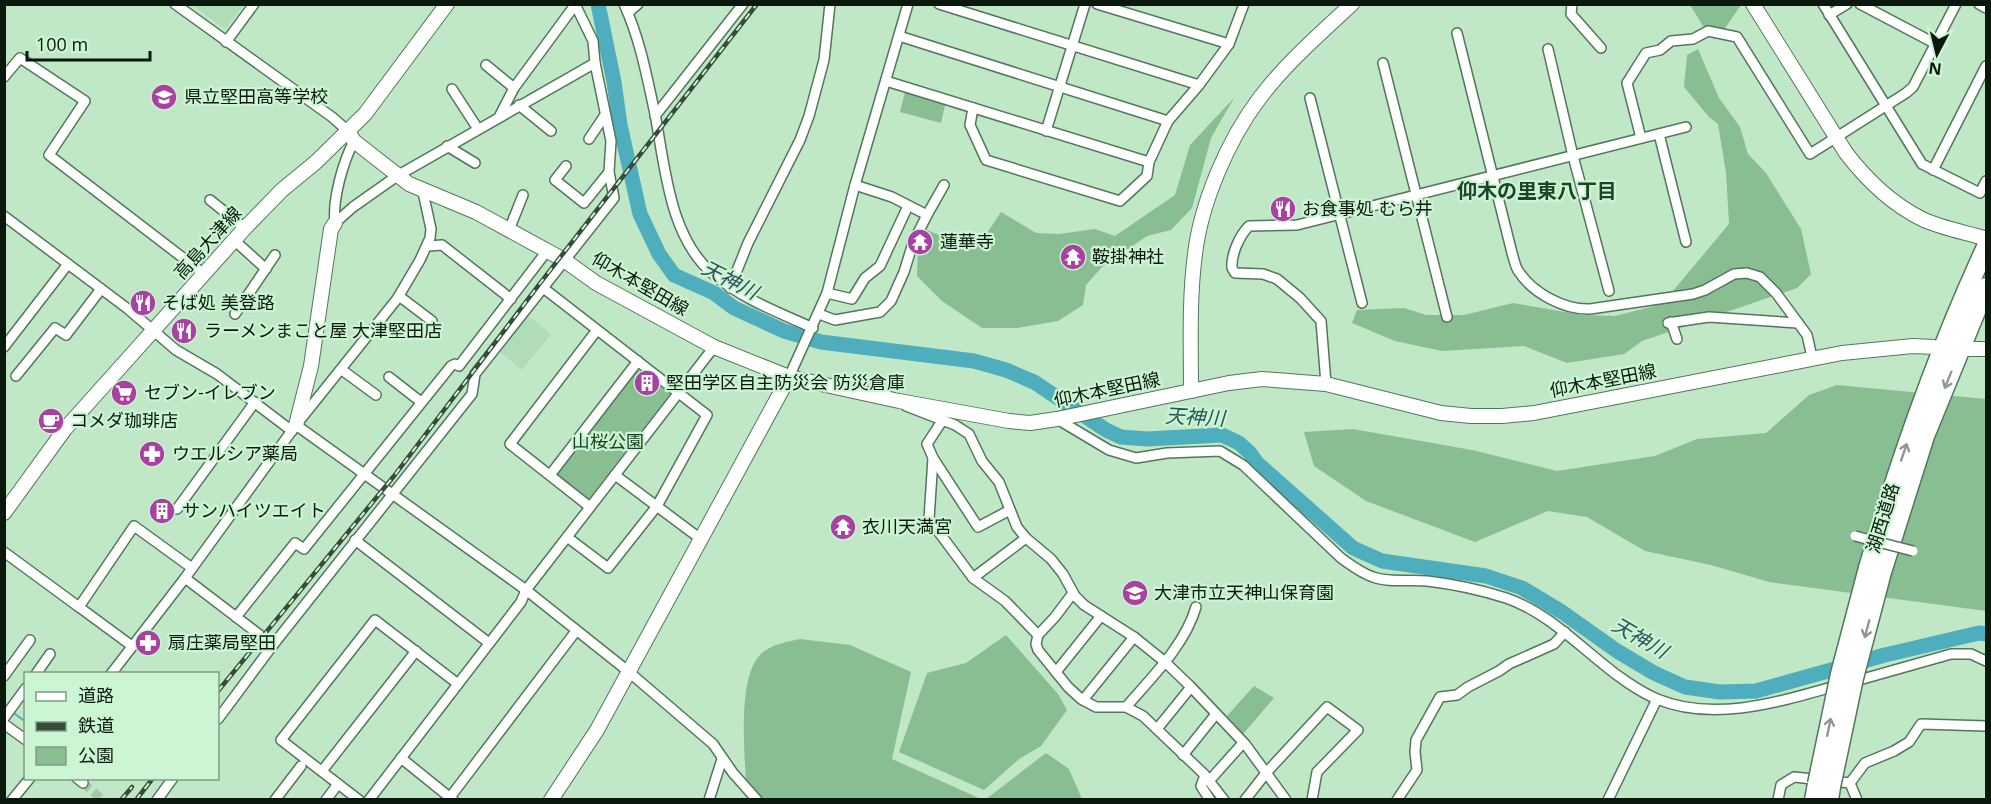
<svg xmlns="http://www.w3.org/2000/svg" width="1991" height="804" font-family="'Open Sans','Noto Sans JP',sans-serif">
<style>
.built{fill:#b0ddb8}
.green{fill:#88be92}
.lines{fill:none;stroke-linecap:round;stroke-linejoin:round}
.stream{stroke:#4faebd;stroke-width:2}
.river{stroke:#4faebd;stroke-width:15}
.street-tunnel{stroke:#a5c8aa;stroke-width:9;stroke-dasharray:9 4.5;stroke-linecap:butt}
.street-casing{stroke:#53775a;stroke-width:12}
.secondary-casing{stroke:#53775a;stroke-width:16}
.highway-casing{stroke:#53775a;stroke-width:21}
.street{stroke:#fff;stroke-width:9}
.secondary{stroke:#fff;stroke-width:14}
.highway{stroke:#fff;stroke-width:18}
.rail-casing{stroke:#364b3a;stroke-width:4.5}
.rail{stroke:#ccf5d3;stroke-width:2;stroke-dasharray:7;stroke-linecap:butt}
.street-bridge-casing{stroke:#53775a;stroke-width:12;stroke-linecap:butt}
.highway-bridge-casing{stroke:#53775a;stroke-width:21;stroke-linecap:butt}
.street-bridge{stroke:#fff;stroke-width:9}
.highway-bridge{stroke:#fff;stroke-width:18}
.oneway{stroke:#919792}
.labels{text-anchor:middle;stroke-width:4.5;stroke-linejoin:round;paint-order:stroke}
.poi-label{font-size:18px;fill:#0a180d;stroke:#ccf5d3;text-anchor:start}
.street-label{font-size:18px;fill:#0a180d;stroke:#ccf5d3}
.park-label{font-size:18px;fill:#164122;stroke:#ccf5d3}
.neighbourhood-label{font-size:20px;font-weight:bold;fill:#1f4228;stroke:#ccf5d3}
.water-label{font-size:20px;font-style:italic;fill:#28535a;stroke:#ccf5d3}
</style>
<rect width="100%" height="100%" fill="#c0e7c6"/>
<!-- built -->
<g class="built">
<path d="M192,5H244L225,29Z"/>
<path d="M526,314L551,334L522,370L497,350Z"/>
</g>
<!-- green -->
<g class="green">
<path d="M1690,5H1741L1723,31L1705,29Z"/>
<path d="M1698,49L1719,98L1740,127L1748,154L1766,173L1801,229L1811,274L1797,288L1642,341L1624,354L1567,363L1524,346L1442,351L1395,341L1352,323L1357,310L1404,308L1426,315H1464L1513,303L1583,315L1615,316L1662,304L1729,224L1726,173L1718,124L1709,117L1684,87L1687,55Z"/>
<path d="M906,88L946,101L941,123L900,112Z"/>
<path d="M1234,98L1211,138L1192,208L1171,230L1147,236L1102,267L1086,285L1083,305L1058,321L1017,328H982L942,301L917,276L918,245L927,230L965,246L978,247L1001,212L1036,233L1059,234L1095,229L1115,236L1175,195L1190,145Z"/>
<path d="M638,370L670,394L588,500L555,476Z"/>
<path d="M1837,385L1986,399V611L1769,582L1711,565L1645,551L1587,517L1548,511L1475,542L1366,501L1314,466L1304,432L1353,429L1472,450L1557,471L1655,456L1697,439L1766,433L1809,395Z"/>
<path d="M1006,635L1058,694L1067,710L1041,746L1019,759L984,790L899,752L927,673L966,663Z"/>
<path d="M800,639L850,645L911,672L892,759L981,799L747,800C746,766 735,678 761,654C771,644 787,642 800,639Z"/>
<path d="M1254,686L1274,698L1243,734L1227,716Z"/>
<path d="M1046,753L1069,769L1082,799H986Z"/>
</g>
<g class="lines">
<!-- stream -->
<path class="stream" d="M11,711L26,722"/>
<!-- river -->
<path class="river" d="M598,4L614,82L620,125L640,214L659,254L674,275L714,293L734,308L784,331L821,342L974,361L1006,370L1034,382L1106,430L1121,437L1147,439L1222,435L1239,443L1250,453L1257,463L1353,548L1382,561L1486,576L1522,588L1562,612L1617,651L1654,673L1685,687L1720,692L1756,691L1885,655L1979,633L1986,634"/>
<!-- street-tunnel -->
<path class="street-tunnel" d="M83,783L103,800"/>
<!-- street casing -->
<g class="street-casing">
<g id="street">
<path d="M175,4L332,117L348,131"/>
<path d="M624,4C640,39 647,77 655,114C665,166 669,237 713,274C742,299 778,312 813,328"/>
<path d="M939,4L1199,85"/>
<path d="M1097,4L1229,44"/>
<path d="M1572,4L1571,14L1601,48"/>
<path d="M1823,4L1922,164L1980,193L1986,181"/>
<path d="M1860,4L1936,44"/>
<path d="M1979,4L1986,8"/>
<path d="M628,13L638,4"/>
<path d="M1829,15L1847,4"/>
<path d="M1457,33L1512,253C1514,259 1515,267 1519,272C1533,293 1564,310 1590,309L1693,294L1705,290L1734,274L1747,273L1760,277L1776,293L1807,335L1812,357"/>
<path d="M899,36L1168,121"/>
<path d="M226,42L254,4"/>
<path d="M1548,49L1573,156L1609,291"/>
<path d="M1383,63L1447,317"/>
<path d="M486,65L514,88"/>
<path d="M4,77L20,58L85,101L49,155L204,274"/>
<path d="M886,81L1149,162"/>
<path d="M452,89L478,129"/>
<path d="M1310,98L1362,303"/>
<path d="M519,105L551,131"/>
<path d="M973,108L970,125L986,160L1120,201L1147,176L1149,162L1168,121L1199,85L1229,44L1244,4"/>
<path d="M655,116L743,4"/>
<path d="M499,117L514,88L575,5"/>
<path d="M1046,131L1085,4"/>
<path d="M1659,134L1686,242"/>
<path d="M1641,138L1627,83L1646,53L1660,50L1671,41L1693,39L1708,31L1737,37L1810,154L1906,93L1913,87L1956,4"/>
<path d="M589,139L605,115"/>
<path d="M447,146L475,163"/>
<path d="M566,166L555,180L584,203L609,172L611,141L595,63L593,41L575,4"/>
<path d="M1933,170L1986,66"/>
<path d="M210,200L245,228"/>
<path d="M927,215L944,185"/>
<path d="M4,216L128,309L176,350L217,374L292,431"/>
<path d="M335,223L353,207L397,176L595,63"/>
<path d="M335,223C332,200 343,162 354,141"/>
<path d="M509,230L523,195"/>
<path d="M234,240L266,269"/>
<path d="M428,246L442,245L511,299"/>
<path d="M542,287L707,415L657,506L608,568L567,537"/>
<path d="M730,288L748,243L800,140L809,116L824,60L830,4"/>
<path d="M827,293L852,299L865,278L880,266L908,206"/>
<path d="M399,296L432,321"/>
<path d="M235,314L275,255"/>
<path d="M819,314L835,320L880,312L891,301L904,272L913,243L927,215L892,197L855,185"/>
<path d="M1671,322L1677,339"/>
<path d="M1668,323L1709,317L1798,323"/>
<path d="M4,347L68,264"/>
<path d="M342,370L376,395"/>
<path d="M16,376L55,328L66,335L101,289"/>
<path d="M389,377L421,402"/>
<path d="M789,377L827,293L855,185L908,4"/>
<path d="M1326,384L1321,321L1300,298L1277,279L1263,274L1235,273L1232,268C1231,255 1239,236 1249,226L1297,225L1686,127"/>
<path d="M906,406L955,425L969,434L982,461L999,482L1017,527L1026,538L1051,559L1063,574L1075,596L1084,605L1134,637L1165,662L1191,687L1245,744L1286,800"/>
<path d="M1057,419L1109,450L1136,458L1167,453L1220,451L1243,465L1341,558C1351,565 1361,573 1373,577C1388,583 1410,579 1427,581C1453,584 1481,590 1506,598C1544,611 1573,640 1603,664C1617,676 1640,692 1657,699C1715,723 1782,701 1839,685"/>
<path d="M942,421L927,444L933,458L929,519L973,578L1026,538"/>
<path d="M296,425L526,590L629,672L713,744L733,773L757,800"/>
<path d="M933,458L978,527L1010,510"/>
<path d="M550,475L638,361"/>
<path d="M615,475L702,540"/>
<path d="M590,507L510,444L597,330"/>
<path d="M177,509L255,402"/>
<path d="M355,540L489,643"/>
<path d="M4,552L79,607L134,526L192,568"/>
<path d="M185,578L273,645"/>
<path d="M973,578L1005,601L1038,635L1036,644L1038,650L1068,687L1081,699L1096,707H1126L1143,716L1205,775L1201,786L1210,800"/>
<path d="M79,607L132,646"/>
<path d="M236,617L295,543L304,549L451,366L455,364L459,366L547,251"/>
<path d="M1038,635L1055,617L1073,593"/>
<path d="M1056,672L1101,616"/>
<path d="M36,674L50,654"/>
<path d="M111,674L185,578L296,425L397,299L420,260L430,238L431,229L423,192"/>
<path d="M4,676L30,640"/>
<path d="M1852,682L1951,654H1971L1986,661"/>
<path d="M1083,700L1134,637"/>
<path d="M1126,707C1152,677 1185,645 1196,607"/>
<path d="M4,718L26,688"/>
<path d="M218,719L273,645L472,394L475,374L614,198L609,172"/>
<path d="M4,724L26,740"/>
<path d="M1157,729L1191,687"/>
<path d="M1183,755L1216,714"/>
<path d="M401,758L453,800"/>
<path d="M322,771L416,651"/>
<path d="M1206,777L1224,800"/>
<path d="M77,778L83,783"/>
<path d="M1209,781L1243,743"/>
<path d="M1850,783L1865,763L1894,751L1909,742L1921,724L1986,726"/>
<path d="M1850,783L1857,800"/>
<path d="M12,800L30,778"/>
<path d="M157,800L173,778"/>
<path d="M275,800L301,766"/>
<path d="M326,800L338,784"/>
<path d="M359,800L281,740L375,620L458,684"/>
<path d="M369,800L521,602L526,590L714,347"/>
<path d="M448,800L576,631"/>
<path d="M709,800L722,759"/>
<path d="M1245,800L1266,773L1327,707L1358,730L1317,772L1312,800"/>
<path d="M1397,800L1417,770L1415,752L1416,740L1440,697L1457,695L1468,687L1499,671L1509,664L1554,644L1565,632"/>
<path d="M1608,800L1657,699"/>
<path d="M1778,800L1781,785L1794,777L1850,783"/>
</g>
</g>
<!-- secondary casing -->
<g class="secondary-casing">
<g id="secondary">
<path d="M1753,4L1846,153C1866,179 1892,204 1922,219C1941,228 1964,232 1984,238"/>
<path d="M348,131L354,141L409,184L476,212L564,260L596,283L714,347L789,377L899,401L1009,421L1030,423L1057,419L1229,383L1262,379L1326,384L1441,413L1471,416H1502L1534,413L1591,402L1842,353L1913,346L1934,347"/>
<path d="M1968,349H1986"/>
<path d="M1191,391C1191,345 1189,299 1195,254C1201,203 1228,140 1259,99C1286,63 1320,34 1352,4"/>
<path d="M296,425L311,366L331,229L335,223"/>
<path d="M4,513L65,429L245,228L282,190L316,162L365,114L447,4"/>
<path d="M551,800L597,730L789,377"/>
</g>
</g>
<!-- highway casing -->
<g class="highway-casing">
<g id="highway">
<path d="M1868,568C1900,458 1938,351 1986,247"/>
<path d="M1882,572L1925,436L1986,287"/>
<path d="M1814,800L1817,784"/>
<path d="M1829,800L1831,787"/>
</g>
</g>
<!-- street -->
<use href="#street" class="street"/>
<!-- secondary -->
<use href="#secondary" class="secondary"/>
<!-- highway -->
<use href="#highway" class="highway"/>
<!-- rail casing -->
<g class="rail-casing">
<g id="rail">
<path d="M218,691L394,476L541,282L757,4"/>
<path d="M121,800L132,787"/>
<path d="M136,800L153,778"/>
</g>
</g>
<!-- rail -->
<use href="#rail" class="rail"/>
<!-- street-bridge casing -->
<g class="street-bridge-casing">
<path id="street-bridge" d="M1855,536L1913,551"/>
</g>
<!-- highway-bridge casing -->
<g class="highway-bridge-casing">
<g id="highway-bridge">
<path d="M1817,784L1840,674L1868,568"/>
<path d="M1831,787L1854,678L1882,572"/>
</g>
</g>
<!-- street-bridge -->
<use href="#street-bridge" class="street-bridge"/>
<!-- highway-bridge -->
<use href="#highway-bridge" class="highway-bridge"/>
</g>
<!-- one-way arrows -->
<defs><path id="oneway-shaft" d="M-6 0H5M1.5-3L5.5 0L1.5 3" fill="none" stroke-width="1.6" stroke-linecap="round" stroke-linejoin="round" transform="scale(1.5)"/></defs>
<g class="oneway">
<use href="#oneway-shaft" transform="translate(1948 380) rotate(112)"/>
<use href="#oneway-shaft" transform="translate(1904 452) rotate(-71)"/>
<use href="#oneway-shaft" transform="translate(1867 629) rotate(105)"/>
<use href="#oneway-shaft" transform="translate(1829 727) rotate(-78)"/>
</g>
<!-- icons -->
<defs>
<g id="school-disc" transform="scale(1.35)"><circle r="9.5" fill="#a941a3" stroke="#ccf5d3"/><path d="M0-5L7-2L0 1L-7-2ZM-4 1L0 2.5L4 1V4Q0 6-4 4Z" fill="#fff"/></g>
<g id="restaurant-disc" transform="scale(1.35)"><circle r="9.5" fill="#a941a3" stroke="#ccf5d3"/><path d="M-5-6h1v4h1v-4h1v4h1v-4h1v5L-1.5 .5V6h-2V.5L-5-1ZM5-6V6H3V1.5H1.5Q1.5-4 5-6Z" fill="#fff"/></g>
<g id="temple-disc" transform="scale(1.35)"><circle r="9.5" fill="#a941a3" stroke="#ccf5d3"/><path d="M0-6L5-2H3V0L6.5 2.5H4V6H1.5V3h-3V6H-4V2.5H-6.5L-3 0V-2H-5Z" fill="#fff"/></g>
<g id="building-disc" transform="scale(1.35)"><circle r="9.5" fill="#a941a3" stroke="#ccf5d3"/><path d="M-4-6H4V6H1V3H-1V6H-4ZM-2.5-4.3h1.7v1.8h-1.7ZM.8-4.3h1.7v1.8H.8ZM-2.5-1h1.7V.8h-1.7ZM.8-1h1.7V.8H.8Z" fill="#fff"/></g>
<g id="supermarket-disc" transform="scale(1.35)"><circle r="9.5" fill="#a941a3" stroke="#ccf5d3"/><path d="M-6-5.5h2.5l.6 2H6L4.5 2H-2.5L-4.4-4H-6ZM-1.5 3.2a1.3 1.3 0 1 0 .1 0ZM3 3.2a1.3 1.3 0 1 0 .1 0Z" fill="#fff"/></g>
<g id="cafe-disc" transform="scale(1.35)"><circle r="9.5" fill="#a941a3" stroke="#ccf5d3"/><path d="M-5.5-4.5H6V0H3Q3 3.5 0 3.5H-2.5Q-5.5 3.5-5.5 0ZM3-3.2v2h1.7v-2ZM-6 4.5H4V6H-6Z" fill="#fff"/></g>
<g id="pharmacy-disc" transform="scale(1.35)"><circle r="9.5" fill="#a941a3" stroke="#ccf5d3"/><path d="M-2-6h4v4h4v4h-4v4h-4v-4h-4v-4h4Z" fill="#fff"/></g>
</defs>
<g fill-rule="evenodd">
<use href="#school-disc" x="164" y="97"/>
<use href="#restaurant-disc" x="1283" y="209"/>
<use href="#temple-disc" x="920" y="242"/>
<use href="#temple-disc" x="1073" y="257"/>
<use href="#restaurant-disc" x="143" y="303"/>
<use href="#restaurant-disc" x="184" y="331"/>
<use href="#building-disc" x="647" y="383"/>
<use href="#supermarket-disc" x="124" y="393"/>
<use href="#cafe-disc" x="51" y="421"/>
<use href="#pharmacy-disc" x="152" y="454"/>
<use href="#building-disc" x="162" y="511"/>
<use href="#temple-disc" x="843" y="527"/>
<use href="#school-disc" x="1135" y="593"/>
<use href="#pharmacy-disc" x="148" y="643"/>
</g>
<g class="labels">
<!-- poi labels -->
<g class="poi-label">
<text x="184" y="103">県立堅田高等学校</text>
<text x="1302" y="215">お食事処 むら井</text>
<text x="940" y="248">蓮華寺</text>
<text x="1092" y="263">鞍掛神社</text>
<text x="162" y="309">そば処 美登路</text>
<text x="204" y="337">ラーメンまこと屋 大津堅田店</text>
<text x="666" y="389">堅田学区自主防災会 防災倉庫</text>
<text x="144" y="399">セブン-イレブン</text>
<text x="70" y="427">コメダ珈琲店</text>
<text x="172" y="460">ウエルシア薬局</text>
<text x="182" y="517">サンハイツエイト</text>
<text x="862" y="533">衣川天満宮</text>
<text x="1154" y="599">大津市立天神山保育園</text>
<text x="168" y="649">扇庄薬局堅田</text>
</g>
<!-- street labels -->
<g class="street-label">
<text transform="translate(208 243) rotate(-48)" y="6">高島大津線</text>
<text transform="translate(640 284) rotate(30)" y="6">仰木本堅田線</text>
<text transform="translate(1603 381) rotate(-11)" y="6">仰木本堅田線</text>
<text transform="translate(1107 390) rotate(-12)" y="6">仰木本堅田線</text>
<text transform="translate(1883 518) rotate(-73)" y="6">湖西道路</text>
</g>
<!-- park labels -->
<g class="park-label">
<text x="608" y="448">山桜公園</text>
</g>
<!-- neighbourhood labels -->
<g class="neighbourhood-label">
<text x="1537" y="198">仰木の里東八丁目</text>
</g>
<!-- water labels -->
<g class="water-label">
<text transform="translate(730 280) rotate(27)" y="7">天神川</text>
<text transform="translate(1195 417) rotate(3)" y="7">天神川</text>
<text transform="translate(1640 638) rotate(30)" y="7">天神川</text>
</g>
</g>
<!-- border -->
<rect width="1991" height="804" fill="none" stroke="#0a180d" stroke-width="12"/>
<!-- legend -->
<rect x="24" y="672" width="195" height="108" fill="#ccf5d3" stroke="#7e9d84" stroke-width="1.5"/>
<rect x="36" y="692" width="30" height="9" fill="#ffffff" stroke="#7e9d84" stroke-width="1.5"/>
<text x="78" y="702" font-size="18" fill="#0a180d">道路</text>
<rect x="36" y="722" width="30" height="9" fill="#364b3a" stroke="#7e9d84" stroke-width="1.5"/>
<text x="78" y="732" font-size="18" fill="#0a180d">鉄道</text>
<rect x="36" y="747" width="30" height="18" fill="#88be92" stroke="#7e9d84" stroke-width="1.5"/>
<text x="78" y="762" font-size="18" fill="#0a180d">公園</text>
<!-- north arrow -->
<g transform="translate(1937 54) rotate(187)" stroke="#ccf5d3" stroke-width="4.5" paint-order="stroke">
<path d="M0-4.5L10 22L0 15L-10 22Z" fill="#0a180d"/>
<text y="-9" font-size="16" font-weight="bold" text-anchor="middle" fill="#0a180d">N</text>
</g>
<!-- scale -->
<path d="M27 51v9h123v-9" fill="none" stroke="#0a180d" stroke-width="3"/>
<text x="36" y="51" font-size="18" fill="#0a180d" stroke="#ccf5d3" stroke-width="4.5" paint-order="stroke">100 m</text>
</svg>
